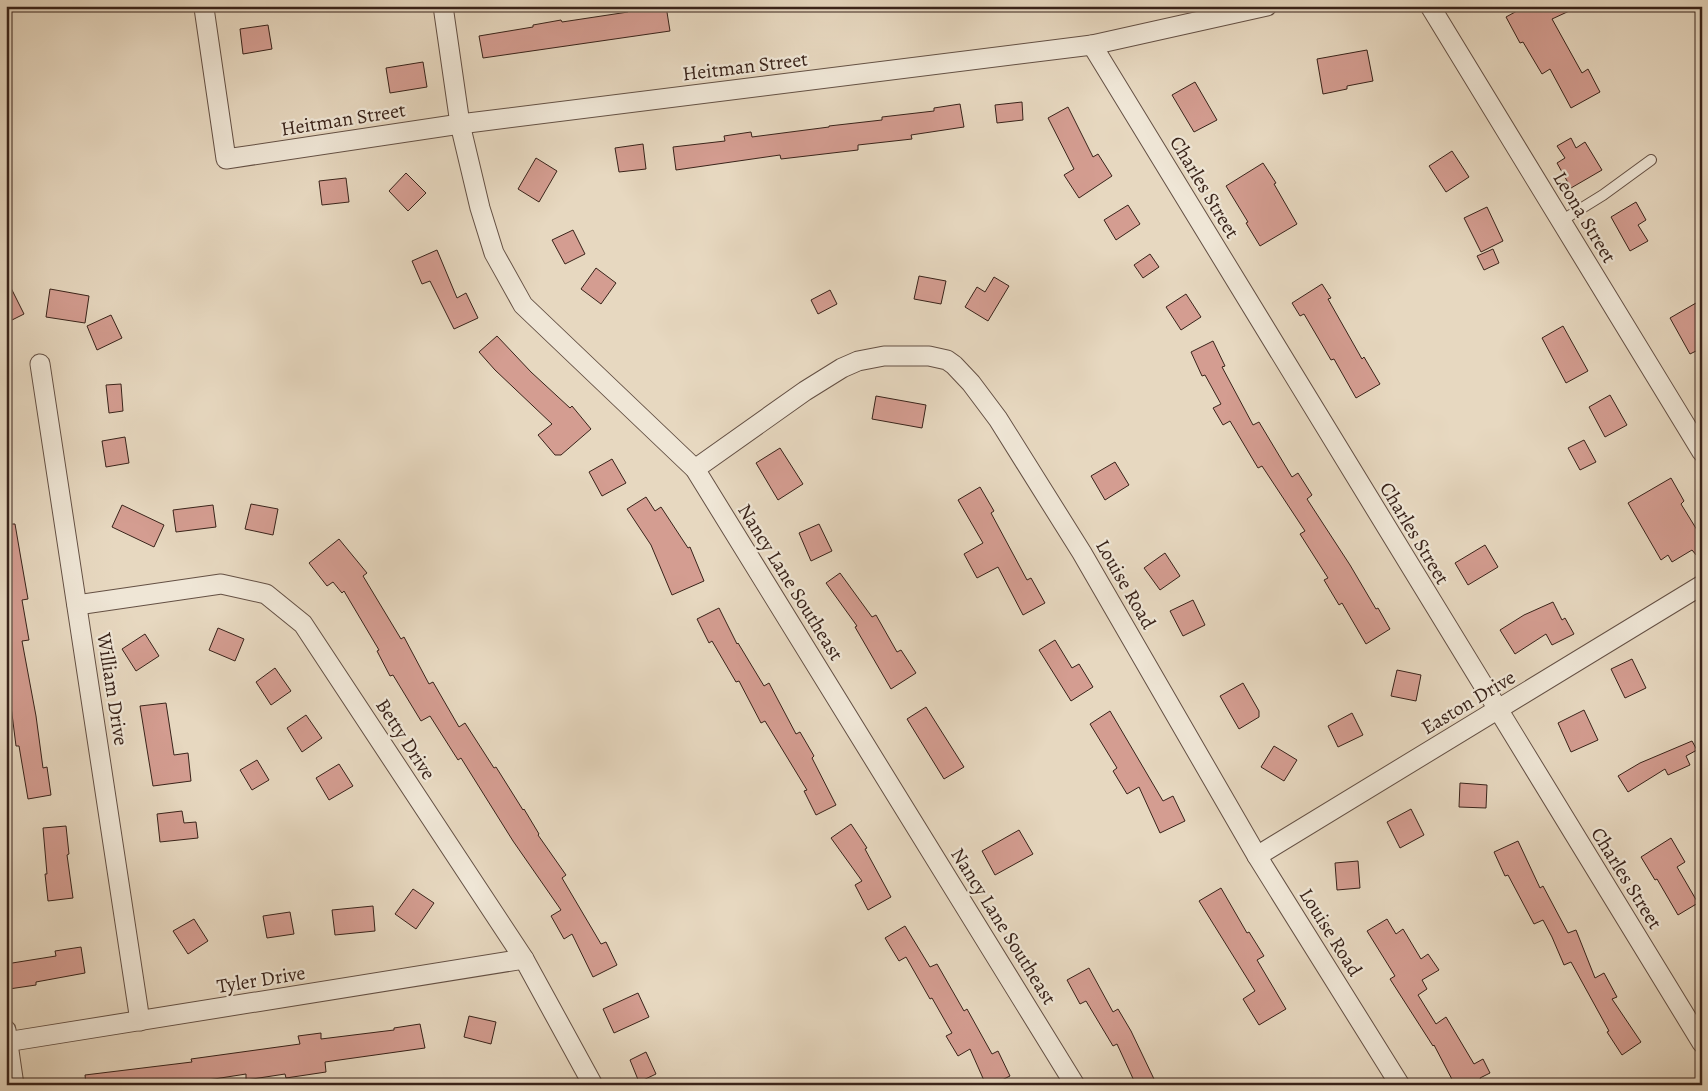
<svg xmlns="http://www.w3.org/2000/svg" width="1708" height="1091" font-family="Alegreya,serif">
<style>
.building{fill:#d49d91;stroke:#39231a}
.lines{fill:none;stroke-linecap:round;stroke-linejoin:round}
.service-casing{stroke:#645044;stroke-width:12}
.minor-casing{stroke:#645044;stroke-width:21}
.service{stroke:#efe6d6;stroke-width:10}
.minor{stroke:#efe6d6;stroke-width:19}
.labels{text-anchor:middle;stroke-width:4.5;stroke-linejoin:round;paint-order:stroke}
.street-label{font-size:20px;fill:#39231a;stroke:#efe6d6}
</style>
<rect width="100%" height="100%" fill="#e7d8c0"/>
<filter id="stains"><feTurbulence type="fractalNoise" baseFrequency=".004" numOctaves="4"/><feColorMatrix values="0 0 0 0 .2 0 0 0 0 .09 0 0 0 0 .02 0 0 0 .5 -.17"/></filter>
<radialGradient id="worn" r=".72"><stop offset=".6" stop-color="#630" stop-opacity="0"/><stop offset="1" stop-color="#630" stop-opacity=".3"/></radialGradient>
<!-- building -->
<g class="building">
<path d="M654,6H666L670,31L483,58L479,36L533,27V25L561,20L562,22L628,12V10Z"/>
<path d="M1526,6H1580L1552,19L1582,73L1588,69L1600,92L1571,108L1550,69L1542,74L1523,42L1520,43L1506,17Z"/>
<path d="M268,25L272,49L243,54L240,29Z"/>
<path d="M1367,50L1373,81L1347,86V89L1323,94L1317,59Z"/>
<path d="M423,62L427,87L390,93L386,68Z"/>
<path d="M1195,82L1217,120L1194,132L1172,95Z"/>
<path d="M1022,102L1023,120L997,123L995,105Z"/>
<path d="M960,104L964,127L911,135L912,139L858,145V150L781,159L780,155L676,170L673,147L725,141L724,136L751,132L752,137L829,127V126L882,120V117L934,111V108Z"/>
<path d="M1068,107L1093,157L1098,154L1112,176L1079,198L1064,175L1074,169L1048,118Z"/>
<path d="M1571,138L1576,148L1585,142L1602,170L1571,188L1557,163L1565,158L1557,146Z"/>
<path d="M643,144L646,169L619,172L615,148Z"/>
<path d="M1452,151L1469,177L1446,192L1429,166Z"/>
<path d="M536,158L557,171L539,202L518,189Z"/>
<path d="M1263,163L1276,183L1274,184L1297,224L1260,246L1246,223L1248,222L1226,186Z"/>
<path d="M406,173L426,193L408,211L389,191Z"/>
<path d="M346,178L349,202L322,205L319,181Z"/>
<path d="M1636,202L1646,220L1638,225L1648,241L1630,251L1611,217Z"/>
<path d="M1128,205L1140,224L1116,240L1104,220Z"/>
<path d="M1487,207L1503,241L1481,252L1464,218Z"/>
<path d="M573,230L585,254L565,264L552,240Z"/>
<path d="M1493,249L1499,263L1484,270L1477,256Z"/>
<path d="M437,250L457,298L466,293L478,318L454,329L430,281L422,284L412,261Z"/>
<path d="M1150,254L1159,267L1143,278L1134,265Z"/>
<path d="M596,268L616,283L601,304L581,289Z"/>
<path d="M919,276L946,281L941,304L914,299Z"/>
<path d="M994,277L1009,286L988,321L965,307L977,287L985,292Z"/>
<path d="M6,278L24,314L6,323Z"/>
<path d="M1322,284L1331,298L1328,299L1362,359L1364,357L1380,384L1356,398L1334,359L1331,360L1304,314L1300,316L1292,303Z"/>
<path d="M50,289L89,296L85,323L46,317Z"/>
<path d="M830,290L837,304L818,314L811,300Z"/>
<path d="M1186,294L1201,317L1181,330L1166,307Z"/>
<path d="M1696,303L1702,313V348L1690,354L1670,318Z"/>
<path d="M111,315L122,338L97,350L87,326Z"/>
<path d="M1563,326L1588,371L1566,383L1542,338Z"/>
<path d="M497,336L531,372L570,408L572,406L591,429L561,455H555L538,435L552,424L495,370L479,352Z"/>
<path d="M1213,341L1225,366L1222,367L1253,425L1259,422L1292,477L1298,473L1312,495L1307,499L1350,565L1376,609L1378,608L1390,629L1366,644L1342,603L1339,605L1324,580L1328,578L1300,534L1305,531L1262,466L1258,468L1230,421L1223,425L1213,408L1221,404L1205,375L1202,376L1191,352Z"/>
<path d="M121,384L123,411L109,413L106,385Z"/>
<path d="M1610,395L1627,425L1605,437L1589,407Z"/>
<path d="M876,396L926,405L922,428L872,419Z"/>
<path d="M125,437L129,463L106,467L102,441Z"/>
<path d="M1584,440L1596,462L1580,470L1568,448Z"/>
<path d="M780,448L803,484L778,500L756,463Z"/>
<path d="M612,459L626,483L602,496L589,472Z"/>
<path d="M1115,462L1129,485L1105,500L1091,476Z"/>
<path d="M1671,478L1684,501L1681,504L1702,538V562L1692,550L1672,562L1668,555L1661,560L1628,503Z"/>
<path d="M980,487L994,511L991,513L1027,580L1031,578L1045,603L1023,615L998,567L977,578L964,554L983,543L958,500Z"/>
<path d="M646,497L655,511L661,507L688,548L690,547L704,581L672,595L651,545L627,509Z"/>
<path d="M251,504L278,509L273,535L245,529Z"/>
<path d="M122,505L164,525L154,547L112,527Z"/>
<path d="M213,505L216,527L176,532L173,510Z"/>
<path d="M6,524H15L21,559L28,599L22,600L29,640L22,641L36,716L43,768L47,767L51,795L28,799L19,746H16L10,698H8L6,685Z"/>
<path d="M819,524L832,551L811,561L799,533Z"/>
<path d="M339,539L367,573L363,576L401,639L404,637L429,684L433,682L459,727L465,723L494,768L496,767L523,810L524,809L539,834L538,835L566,875L562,878L601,944L606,942L617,965L593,977L572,934L564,939L551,916L561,910L513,841L461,758L458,760L430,716L421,721L393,675L390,676L377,651L379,650L344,591L342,593L333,582L327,586L309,563Z"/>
<path d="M1485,545L1498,567L1468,585L1455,563Z"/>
<path d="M1165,553L1180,576L1160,590L1144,568Z"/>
<path d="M840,573L872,617L876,615L897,652L901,650L916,673L891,689L855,627L857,626L826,583Z"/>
<path d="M1193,600L1205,625L1183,636L1170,611Z"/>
<path d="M1553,602L1562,620L1565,618L1574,634L1552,645L1546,634L1515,654L1500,630L1524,615Z"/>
<path d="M719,608L737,644L738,643L764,686L769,683L796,734L800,732L814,756L812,758L836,805L816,815L804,791L807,790L765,721L761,723L739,681L736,682L712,641L709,643L697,619Z"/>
<path d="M218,628L244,639L235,661L209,650Z"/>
<path d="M145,634L159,656L136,671L122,649Z"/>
<path d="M1055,640L1072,668L1079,664L1093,687L1071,701L1039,650Z"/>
<path d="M1632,659L1646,688L1625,698L1611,669Z"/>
<path d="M275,668L291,691L271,705L256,682Z"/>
<path d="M1397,670L1421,675L1416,701L1391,696Z"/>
<path d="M1243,683L1259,711V717L1239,729L1220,696Z"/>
<path d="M166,703L174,755L188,753L191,781L153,786L140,706Z"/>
<path d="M926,707L964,767L944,779L907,719Z"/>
<path d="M1584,710L1598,740L1571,752L1558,723Z"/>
<path d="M1110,711L1163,801L1173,796L1185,821L1160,833L1139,787L1127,794L1113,771L1117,768L1090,724Z"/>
<path d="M1352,713L1363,735L1338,747L1328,726Z"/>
<path d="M306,715L322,738L302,752L287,728Z"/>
<path d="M1692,741L1697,750L1686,756L1690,765L1668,775L1665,769L1628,792L1618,776L1640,763Z"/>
<path d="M1274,746L1297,760L1284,781L1261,767Z"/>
<path d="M257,760L269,780L252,790L240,770Z"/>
<path d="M339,764L353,786L329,800L316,778Z"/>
<path d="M1460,783L1487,785L1486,808L1459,807Z"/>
<path d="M1411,809L1424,835L1400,848L1387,822Z"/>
<path d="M182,811L184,823L196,822L198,838L160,842L157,814Z"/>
<path d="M851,824L867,848L865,849L891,897L868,910L855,885L862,881L831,838Z"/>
<path d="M66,826L69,854L67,855L73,898L48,901L45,874H47L43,828Z"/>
<path d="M1019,830L1033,854L995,875L982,851Z"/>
<path d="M1671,838L1685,862L1677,867L1698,903L1678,915L1657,879L1655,880L1641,857Z"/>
<path d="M1518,841L1540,888L1543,886L1568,933L1576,930L1595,978L1604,973L1617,997L1612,999L1641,1042L1622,1055L1607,1032L1609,1031L1571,962L1564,965L1552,937L1543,920L1534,924L1508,875L1505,876L1494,852Z"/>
<path d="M1358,861L1360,888L1337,890L1335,863Z"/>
<path d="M1221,888L1247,933L1249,932L1264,956L1257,960L1286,1009L1259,1025L1243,999L1255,991L1199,901Z"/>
<path d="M413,889L434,903L416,929L395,914Z"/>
<path d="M373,906L375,931L335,935L332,910Z"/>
<path d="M290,912L294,934L267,938L263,916Z"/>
<path d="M194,919L208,941L188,954L173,931Z"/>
<path d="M1387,919L1396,934L1403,929L1421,959L1428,954L1439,970L1422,980L1427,989L1418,995L1436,1024L1446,1017L1474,1064L1483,1059L1490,1073L1480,1078L1483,1085H1455L1434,1045L1433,1046L1390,979L1395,976L1367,931Z"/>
<path d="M905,926L930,967L937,964L964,1011L967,1009L992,1054L998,1051L1010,1076L992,1085H986L970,1049L958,1056L946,1036L952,1033L932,998L930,999L906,957L899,961L885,938Z"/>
<path d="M81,947L85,973L36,982V985L9,989L6,964L56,956L55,951Z"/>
<path d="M1089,968L1113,1012L1118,1009L1131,1031L1154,1079L1141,1085H1136L1117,1044L1113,1046L1086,1001L1080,1004L1067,980Z"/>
<path d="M638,993L649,1017L614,1033L603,1009Z"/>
<path d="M469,1016L496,1022L491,1044L464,1037Z"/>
<path d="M420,1024L425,1048L325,1062L326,1072L286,1078L285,1074L246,1080V1074L176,1085H86L85,1075L192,1062L191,1059L300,1044L298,1036L321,1033V1039L394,1030V1028Z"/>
<path d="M646,1052L656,1074L639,1082L630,1060Z"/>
</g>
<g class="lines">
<!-- service casing -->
<g class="service-casing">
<path id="service" d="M1561,221L1603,195L1651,160"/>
</g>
<!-- minor casing -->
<g class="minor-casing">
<g id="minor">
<path d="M443,6L460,124L480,208L494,253L523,305L695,469L1075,1085"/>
<path d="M1430,6L1702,452"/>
<path d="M204,8L226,159L460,124L1092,45L1267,6"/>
<path d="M1092,45L1702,1043"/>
<path d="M40,364L140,1021"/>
<path d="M695,469L805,391L842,368L858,361L884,356H929L947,360L954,365L971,383L998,419L1082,553L1257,856L1400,1085"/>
<path d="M77,605L221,584L266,594L303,624L524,959L593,1085"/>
<path d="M1257,856L1702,585"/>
<path d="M6,1030L14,1085"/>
<path d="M6,1042L524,959"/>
</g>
</g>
<!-- service -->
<use href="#service" class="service"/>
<!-- minor -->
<use href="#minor" class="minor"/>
</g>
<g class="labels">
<!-- street labels -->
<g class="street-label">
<text transform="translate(745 66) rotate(-7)" y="7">Heitman Street</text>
<text transform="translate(343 119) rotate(-9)" y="7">Heitman Street</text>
<text transform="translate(1205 187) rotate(59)" y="7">Charles Street</text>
<text transform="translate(1585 217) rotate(59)" y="7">Leona Street</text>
<text transform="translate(1415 533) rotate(59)" y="7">Charles Street</text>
<text transform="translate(791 582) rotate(58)" y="7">Nancy Lane Southeast</text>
<text transform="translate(1126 584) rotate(60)" y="7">Louise Road</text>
<text transform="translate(113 689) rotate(81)" y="7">William Drive</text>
<text transform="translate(1468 702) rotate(-31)" y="7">Easton Drive</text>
<text transform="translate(406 739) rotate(57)" y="7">Betty Drive</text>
<text transform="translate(1627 878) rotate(58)" y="7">Charles Street</text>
<text transform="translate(1004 926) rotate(58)" y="7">Nancy Lane Southeast</text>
<text transform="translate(1331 932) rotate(58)" y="7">Louise Road</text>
<text transform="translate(261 979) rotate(-9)" y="7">Tyler Drive</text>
</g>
</g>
<!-- margin -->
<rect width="1708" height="1091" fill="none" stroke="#e7d8c0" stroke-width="25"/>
<rect x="8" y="8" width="1693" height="1076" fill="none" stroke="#39231a" stroke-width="2.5"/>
<rect x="12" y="12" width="1683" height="1066" fill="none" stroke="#39231a"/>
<rect width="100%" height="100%" filter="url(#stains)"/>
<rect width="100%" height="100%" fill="url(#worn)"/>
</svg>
